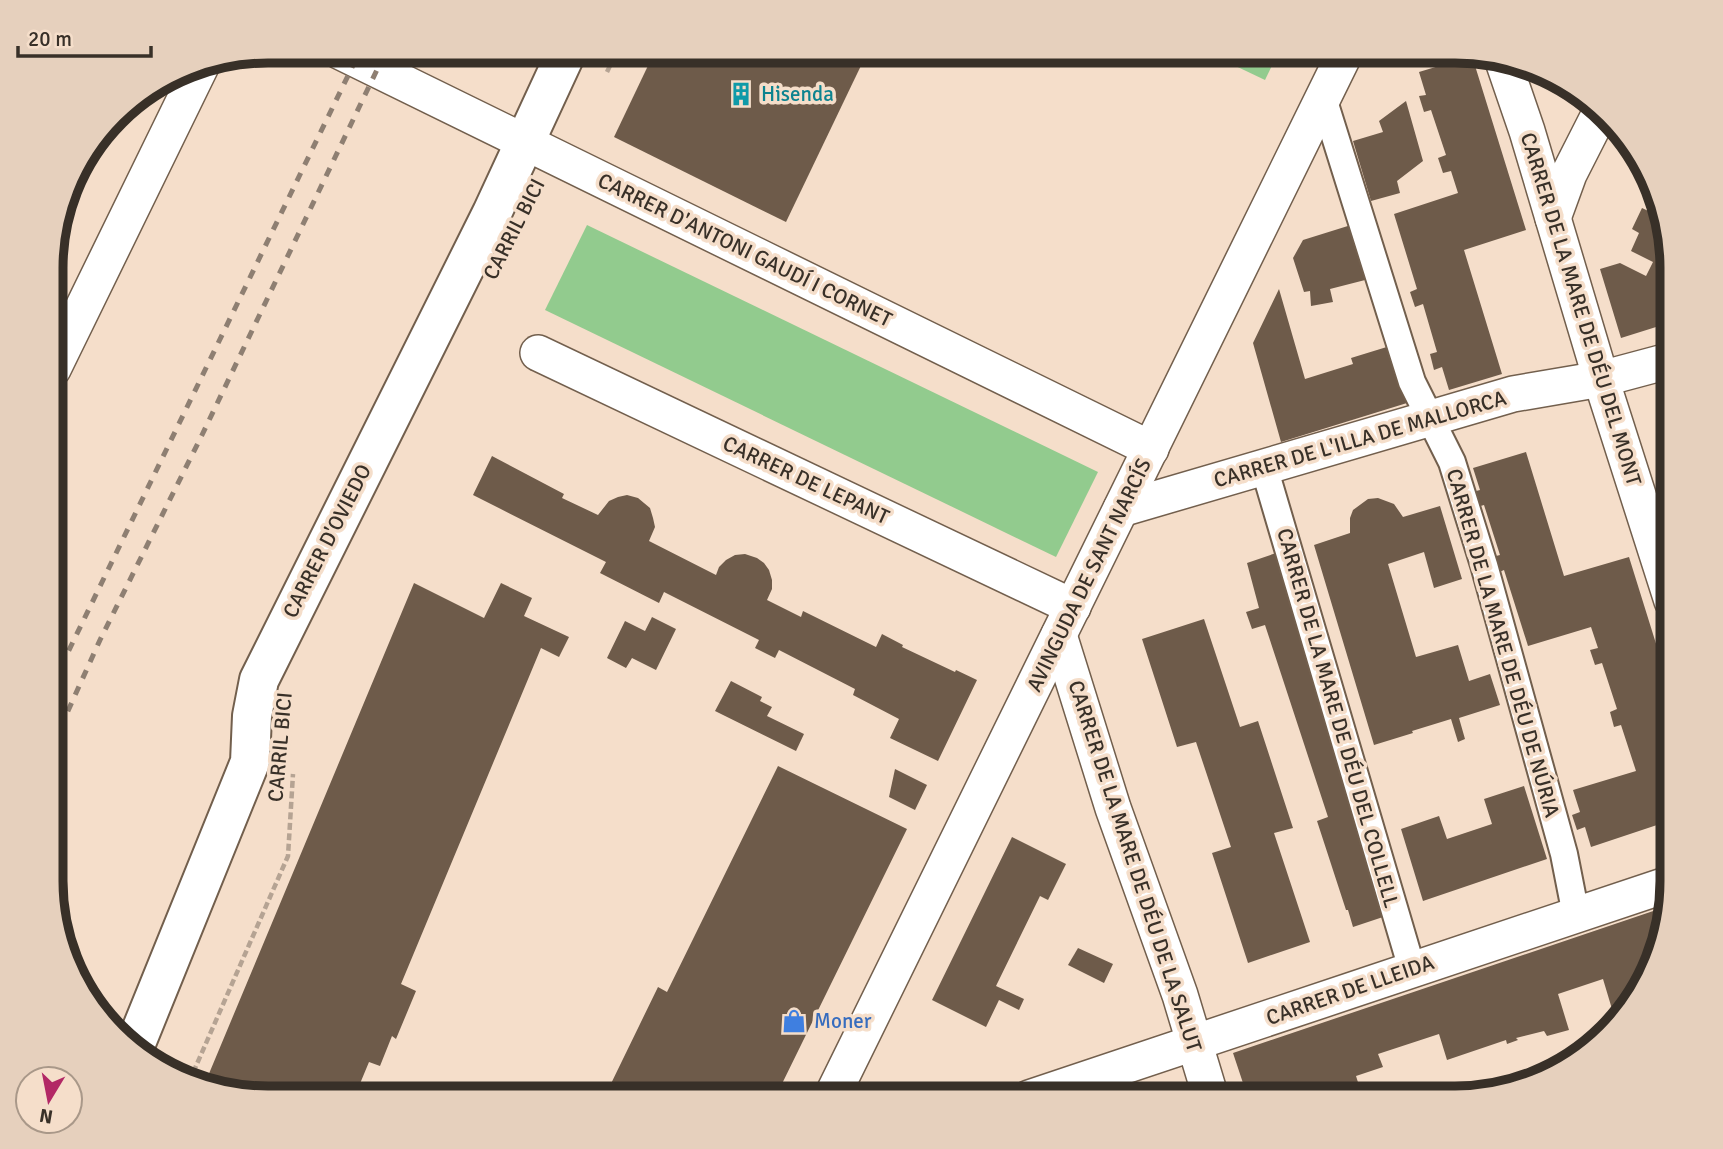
<svg xmlns="http://www.w3.org/2000/svg" width="1723" height="1149" font-family="Signika,sans-serif">
<style>
.green{fill:#92cb8e}
.building{fill:#6e5b4a}
.lines{fill:none;stroke-linecap:round;stroke-linejoin:round}
.pedestrian-casing{stroke:#725f4d;stroke-width:30}
.minor-casing{stroke:#725f4d;stroke-width:38}
.tertiary-casing{stroke:#725f4d;stroke-width:42}
.path{stroke:#b5a393;stroke-width:4.5;stroke-dasharray:7 3.5;stroke-linecap:butt}
.pedestrian{stroke:#fff;stroke-width:26}
.minor{stroke:#fff;stroke-width:35}
.tertiary{stroke:#fff;stroke-width:38}
.rail{stroke:#8e7f72;stroke-width:5;stroke-dasharray:9 9;stroke-linecap:butt}
.labels{text-anchor:middle;stroke-width:7;stroke-linejoin:round;paint-order:stroke}
.culture-label{font-size:21px;fill:#0d838f;stroke:#f5deca;text-anchor:start}
.street-label{font-size:21px;fill:#383028;stroke:#f5deca}
.shop-label{font-size:21px;fill:#366cbe;stroke:#f5deca;text-anchor:start}
.rim{fill:none;stroke:#383028;stroke-width:9}
</style>
<rect width="100%" height="100%" fill="#f5deca"/>
<!-- green -->
<g class="green">
<path d="M1204,51H1279L1265,80Z"/>
<path d="M587,225L1098,472L1056,557L545,310Z"/>
</g>
<!-- building -->
<g class="building">
<path d="M655,51H868L786,222L614,137Z"/>
<path d="M1472,56L1526,230L1464,250L1502,374L1449,390L1442,367L1434,370L1430,354L1437,352L1423,304L1415,307L1410,292L1417,289L1394,214L1458,193L1451,171L1443,173L1438,158L1446,155L1431,110L1424,112L1419,96L1426,95L1419,72Z"/>
<path d="M1406,101L1423,161L1397,181L1400,193L1371,201L1353,141L1383,132L1379,121Z"/>
<path d="M1642,208L1661,217L1672,254V322L1621,338L1600,269L1620,263L1646,276L1653,262L1631,251L1639,233L1632,229Z"/>
<path d="M1351,225L1369,279L1330,289L1333,302L1311,306L1310,291L1304,292L1293,258L1303,240Z"/>
<path d="M1279,289L1305,379L1353,364L1351,358L1390,346L1407,403L1281,442L1253,343Z"/>
<path d="M1672,428V502L1671,503L1657,456Z"/>
<path d="M1526,452L1564,576L1629,557L1672,695V820L1591,847L1585,827L1577,830L1572,815L1580,812L1573,790L1636,771L1621,725L1614,727L1610,712L1617,709L1602,663L1595,665L1590,650L1598,648L1591,627L1528,646L1504,570L1497,573L1492,557L1500,555L1484,505L1477,507L1472,492L1480,490L1473,468Z"/>
<path d="M492,456L564,494L562,498L598,515L609,501L618,497L627,495L638,498L650,508L653,518L655,527L649,541L716,575L719,567L726,560L735,555L745,554L757,558L764,563L769,570L772,580V589L767,600L801,617L803,611L876,647L882,634L903,645L902,647L955,672L956,670L977,680L938,761L890,738L899,719L853,695L855,689L779,650L775,658L755,648L759,640L664,592L659,603L600,573L606,562L473,495Z"/>
<path d="M1378,498L1394,504L1403,517L1440,506L1462,579L1434,588L1424,552L1388,564L1416,657L1458,645L1469,681L1490,674L1500,705L1459,718L1465,739L1458,742L1451,719L1412,731L1413,733L1374,745L1314,545L1350,533V518L1353,510L1368,499Z"/>
<path d="M1279,552L1392,914L1353,927L1348,910H1346L1317,821L1328,817L1265,625L1252,629L1246,612L1259,608L1247,563Z"/>
<path d="M414,583L484,618L501,583L532,598L524,616L569,637L559,657L541,648L401,984L416,991L396,1039L392,1036L380,1066L369,1062L354,1098H267L203,1088Z"/>
<path d="M652,617L676,629L656,670L632,658L626,668L607,658L625,621L645,631Z"/>
<path d="M1204,619L1240,727L1258,721L1293,828L1274,833L1310,942L1248,963L1212,853L1231,847L1196,742L1177,747L1142,639Z"/>
<path d="M731,681L762,697L760,701L772,707L767,716L804,734L796,751L715,711Z"/>
<path d="M778,766L907,829L775,1098H604L658,987L667,992Z"/>
<path d="M895,769L927,785L915,810L889,797Z"/>
<path d="M1524,786L1547,859L1423,901L1401,829L1439,816L1447,839L1492,824L1484,799Z"/>
<path d="M1012,837L1066,864L1048,900L1040,896L996,986L1024,999L1019,1010L999,1000L986,1027L932,1000Z"/>
<path d="M1668,906L1640,990L1624,995L1628,1009L1618,1018L1615,1019L1603,979L1558,994L1569,1030L1547,1036L1544,1031L1516,1038L1518,1040L1507,1044L1506,1040L1447,1060L1439,1034L1378,1054L1383,1067L1356,1076L1363,1098H1327L1323,1086L1288,1098H1248L1233,1053Z"/>
<path d="M1078,948L1113,964L1104,983L1068,965Z"/>
</g>
<g class="lines">
<!-- pedestrian casing -->
<g class="pedestrian-casing">
<g id="pedestrian">
<path d="M1323,98L1412,382L1452,462L1484,565L1564,854L1576,915"/>
<path d="M1264,467L1412,969"/>
</g>
</g>
<!-- minor casing -->
<g class="minor-casing">
<g id="minor">
<path d="M339,51L1151,449"/>
<path d="M1502,58L1527,131L1601,379L1672,601"/>
<path d="M1553,218L1569,174L1600,113"/>
<path d="M538,353L1073,607"/>
<path d="M53,369L202,64"/>
<path d="M1121,509L1513,394L1601,379L1672,360"/>
<path d="M1059,635L1113,808L1180,995L1211,1098"/>
<path d="M831,1098L1346,51"/>
<path d="M1029,1098C1244,1028 1457,953 1672,883"/>
</g>
</g>
<!-- tertiary casing -->
<g class="tertiary-casing">
<path id="tertiary" d="M134,1048L250,762L252,716L259,680L492,213L567,51"/>
</g>
<!-- path -->
<g class="path">
<path d="M607,72L617,51"/>
<path d="M194,1072L207,1078"/>
<path d="M189,1082L288,856L293,774"/>
</g>
<!-- pedestrian -->
<use href="#pedestrian" class="pedestrian"/>
<!-- minor -->
<use href="#minor" class="minor"/>
<!-- tertiary -->
<use href="#tertiary" class="tertiary"/>
<!-- rail -->
<g class="rail">
<path d="M53,683L360,51"/>
<path d="M53,744L100,640L202,435L386,51"/>
</g>
</g>
<!-- icons -->
<defs>
<g id="building-bare" transform="scale(1.89)"><path d="M-4-6H4V6H1V3H-1V6H-4ZM-2.5-4.3h1.7v1.8h-1.7ZM.8-4.3h1.7v1.8H.8ZM-2.5-1h1.7V.8h-1.7ZM.8-1h1.7V.8H.8Z" fill="#0f9aa8" stroke="#f5deca" stroke-width="2.5" paint-order="stroke"/></g>
<g id="shop-bare" transform="scale(1.89)"><path d="M-5-2.5h2.3a2.7 3.5 0 0 1 5.4 0H5L5.5 6h-11ZM-1.5-2.5h3a1.5 2.3 0 0 0-3 0Z" fill="#3f7fe0" stroke="#f5deca" stroke-width="2.5" paint-order="stroke"/></g>
</defs>
<g fill-rule="evenodd">
<use href="#building-bare" x="741" y="94"/>
<use href="#shop-bare" x="794" y="1021"/>
</g>
<g class="labels">
<!-- culture labels -->
<g class="culture-label">
<text x="761" y="101">Hisenda</text>
</g>
<!-- street labels -->
<g class="street-label">
<text transform="translate(514 229) rotate(-63)" y="7">CARRIL BICI</text>
<text transform="translate(745 250) rotate(26)" y="7">CARRER D'ANTONI GAUDÍ I CORNET</text>
<text transform="translate(1581 309) rotate(73)" y="7">CARRER DE LA MARE DE DÉU DEL MONT</text>
<text transform="translate(1360 439) rotate(-16)" y="7">CARRER DE L'ILLA DE MALLORCA</text>
<text transform="translate(806 480) rotate(25)" y="7">CARRER DE LEPANT</text>
<text transform="translate(327 541) rotate(-63)" y="7">CARRER D'OVIEDO</text>
<text transform="translate(1089 575) rotate(-64)" y="7">AVINGUDA DE SANT NARCÍS</text>
<text transform="translate(1503 643) rotate(74)" y="7">CARRER DE LA MARE DE DÉU DE NÚRIA</text>
<text transform="translate(1338 718) rotate(74)" y="7">CARRER DE LA MARE DE DÉU DEL COLLELL</text>
<text transform="translate(280 747) rotate(-85)" y="7">CARRIL BICI</text>
<text transform="translate(1135 866) rotate(72)" y="7">CARRER DE LA MARE DE DÉU DE LA SALUT</text>
<text transform="translate(1350 990) rotate(-19)" y="7">CARRER DE LLEIDA</text>
</g>
<!-- shop labels -->
<g class="shop-label">
<text x="814" y="1028">Moner</text>
</g>
</g>
<!-- crop -->
<path d="M0 0H1723V1149H0ZM268 63H1455A205 205 0 0 1 1660 268V881A205 205 0 0 1 1455 1086H268A205 205 0 0 1 63 881V268A205 205 0 0 1 268 63Z" fill="#e6d0bd" fill-rule="evenodd"/>
<path class="rim" d="M268 63H1455A205 205 0 0 1 1660 268V881A205 205 0 0 1 1455 1086H268A205 205 0 0 1 63 881V268A205 205 0 0 1 268 63Z"/>
<!-- north arrow -->
<g transform="translate(49 1100) rotate(190)"><circle r="33" fill="#f5deca" stroke="#a99889" stroke-width="2"/>
<path d="M0-5L12 26L0 18L-12 26Z" fill="#b22865"/>
<text y="-10" font-size="19" font-weight="bold" text-anchor="middle" fill="#383028">N</text>
</g>
<!-- scale -->
<path d="M18 46v10h133v-10" fill="none" stroke="#383028" stroke-width="3.5"/>
<text x="28" y="46" font-size="21" fill="#383028" stroke="#f5deca" stroke-width="5" paint-order="stroke">20 m</text>
</svg>
